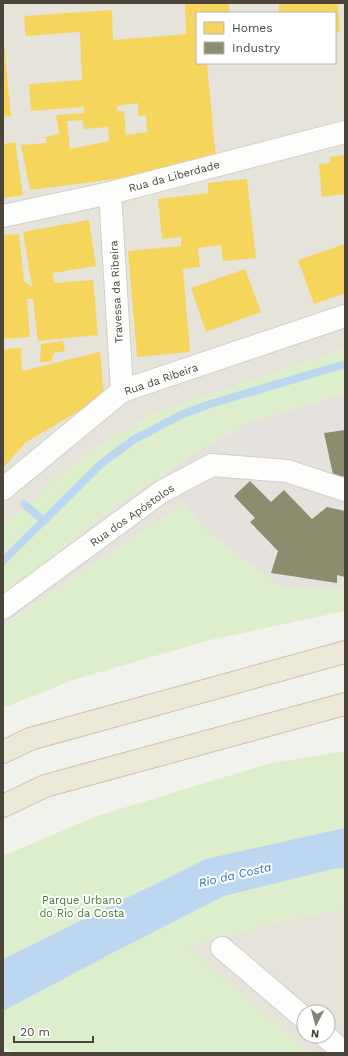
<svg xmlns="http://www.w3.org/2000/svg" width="348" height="1056" font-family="'Work Sans',sans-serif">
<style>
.residential{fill:#e6e4da;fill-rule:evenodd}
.industrial{fill:#e5e2dd}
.green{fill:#ddeecd}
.water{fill:#bdd7f0}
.homes{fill:#f6d55c;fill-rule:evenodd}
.industry{fill:#8c8c6e}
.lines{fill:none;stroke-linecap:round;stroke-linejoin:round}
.stream{stroke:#bdd7f0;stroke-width:8}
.minor-casing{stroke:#d0d0ca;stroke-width:24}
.highway-casing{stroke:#cac3a8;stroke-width:24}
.minor{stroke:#fdfdfc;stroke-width:22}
.highway{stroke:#ede9da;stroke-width:22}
.labels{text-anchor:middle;stroke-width:4;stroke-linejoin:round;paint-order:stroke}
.street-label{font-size:11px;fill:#4a4538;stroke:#fff}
.park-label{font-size:11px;fill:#3f7e29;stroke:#fff}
.water-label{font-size:12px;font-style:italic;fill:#2d6eba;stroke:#fff}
</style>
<rect width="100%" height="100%" fill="#f2f2ed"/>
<!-- residential -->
<g class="residential">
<path d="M3,3H345V349L155,413L116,435L75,462L3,528ZM197,13H335V63H197Z"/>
<path d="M165,473L184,504L3,625V596L111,509Z"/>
<path d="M345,909V1053H310L184,946L307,915ZM304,1012H328V1036H304Z"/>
</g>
<!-- industrial -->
<path class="industrial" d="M345,393V591L280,587L206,531L184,504L165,473L204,447L249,422Z"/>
<!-- green -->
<g class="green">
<path d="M345,349V393L249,422L204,447L111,509L3,596V528L75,462L116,435L155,413Z"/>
<path d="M184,504L206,531L280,587L345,591V611L210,640L73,680L3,708V625Z"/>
<path d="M345,751V909L307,915L185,946L310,1053H20L3,1048V856L97,816L271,763Z"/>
</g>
<!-- water -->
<path class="water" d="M345,828V868L333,869L224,896L118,950L3,1011V959L206,859Z"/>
<!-- homes -->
<g class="homes">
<path d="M186,3H229V13H197V63H207L216,160L130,177L30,190L21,145L47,143L45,137L59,134L56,115L84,113V107L31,111L29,84L82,80L80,32L26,36L24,16L112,10L113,40L186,34L185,4ZM138,103V116L146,115L147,132L126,135L124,111H117V106ZM82,120L84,129L108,127L109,141L70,149L67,121Z"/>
<path d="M279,3H338L340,32H335V13H279Z"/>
<path d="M3,43H4L11,116L3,117Z"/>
<path d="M15,142L23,195L3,198V144Z"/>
<path d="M345,155V194L322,197L319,164L330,163V157Z"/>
<path d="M247,179L256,258L223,261L221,245L198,248L200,267L183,269L190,352L137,357L128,251L181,246V237L162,239L158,199L208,193V183Z"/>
<path d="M89,220L96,266L53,273L54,283L93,280L98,335L38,341L33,299H27L30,337L3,339V235L19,234L24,281L32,287L23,232Z"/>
<path d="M345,244V293L314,304L298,260Z"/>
<path d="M245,269L261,312L206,332L191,288Z"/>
<path d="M63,341L65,351L54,353L51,362H40L41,344Z"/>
<path d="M21,348L22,371L100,352L104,396L25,443L3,468V349Z"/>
</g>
<!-- industry -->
<g class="industry">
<path d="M345,430V476L334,479L324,433Z"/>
<path d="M250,481L271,502L284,490L312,519L327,507L345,511V577L337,575V583L271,573L278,551L250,522L255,518L234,496Z"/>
</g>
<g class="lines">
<!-- stream -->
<g class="stream">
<path d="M24,504L44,521"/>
<path d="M3,561L102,463L133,440L181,415L210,404L345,364"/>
</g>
<!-- minor casing -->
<g class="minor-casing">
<g id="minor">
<path d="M110,193L122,391"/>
<path d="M3,216L110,193L345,132"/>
<path d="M3,489L122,391L345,316"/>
<path d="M3,608L161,492L212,465L287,471L345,490"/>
<path d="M222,948L304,1018"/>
<path d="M325,1036L345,1053"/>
</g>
</g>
<!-- highway casing -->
<g class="highway-casing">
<g id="highway">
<path d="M3,752L30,739L345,652"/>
<path d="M3,806L45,786L345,704"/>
</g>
</g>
<!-- minor -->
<use href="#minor" class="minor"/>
<!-- highway -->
<use href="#highway" class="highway"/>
</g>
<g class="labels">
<!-- street labels -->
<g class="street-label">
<text transform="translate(174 176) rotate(-15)" y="4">Rua da Liberdade</text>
<text transform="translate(116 292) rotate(-93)" y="4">Travessa da Ribeira</text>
<text transform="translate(161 379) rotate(-19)" y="4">Rua da Ribeira</text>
<text transform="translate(132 515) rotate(-35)" y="4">Rua dos Apóstolos</text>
</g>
<!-- park labels -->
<g class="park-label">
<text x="82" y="904">Parque Urbano<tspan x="82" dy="13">do Rio da Costa</tspan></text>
</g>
<!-- water labels -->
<g class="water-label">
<text transform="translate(235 875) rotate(-13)" y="4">Rio da Costa</text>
</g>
</g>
<!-- border -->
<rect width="348" height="1056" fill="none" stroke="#4a4538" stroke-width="8"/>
<!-- legend -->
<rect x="196" y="12" width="140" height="52" fill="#ffffff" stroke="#b7b5af"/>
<rect x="204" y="22" width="20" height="12" fill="#f6d55c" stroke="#b7b5af"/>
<text x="232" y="32" font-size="12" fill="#4a4538">Homes</text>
<rect x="204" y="42" width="20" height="12" fill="#8c8c6e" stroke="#b7b5af"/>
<text x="232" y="52" font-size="12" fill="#4a4538">Industry</text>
<!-- north arrow -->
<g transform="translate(316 1024) rotate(186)"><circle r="19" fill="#ffffff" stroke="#b7b5af"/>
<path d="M0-3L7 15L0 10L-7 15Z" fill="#858277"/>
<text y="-6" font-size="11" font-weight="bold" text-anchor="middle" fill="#4a4538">N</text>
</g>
<!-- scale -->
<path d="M14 1036v6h79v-6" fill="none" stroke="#4a4538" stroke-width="2"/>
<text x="20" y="1036" font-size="12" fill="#4a4538" stroke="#ffffff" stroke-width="3" paint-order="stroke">20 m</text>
</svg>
